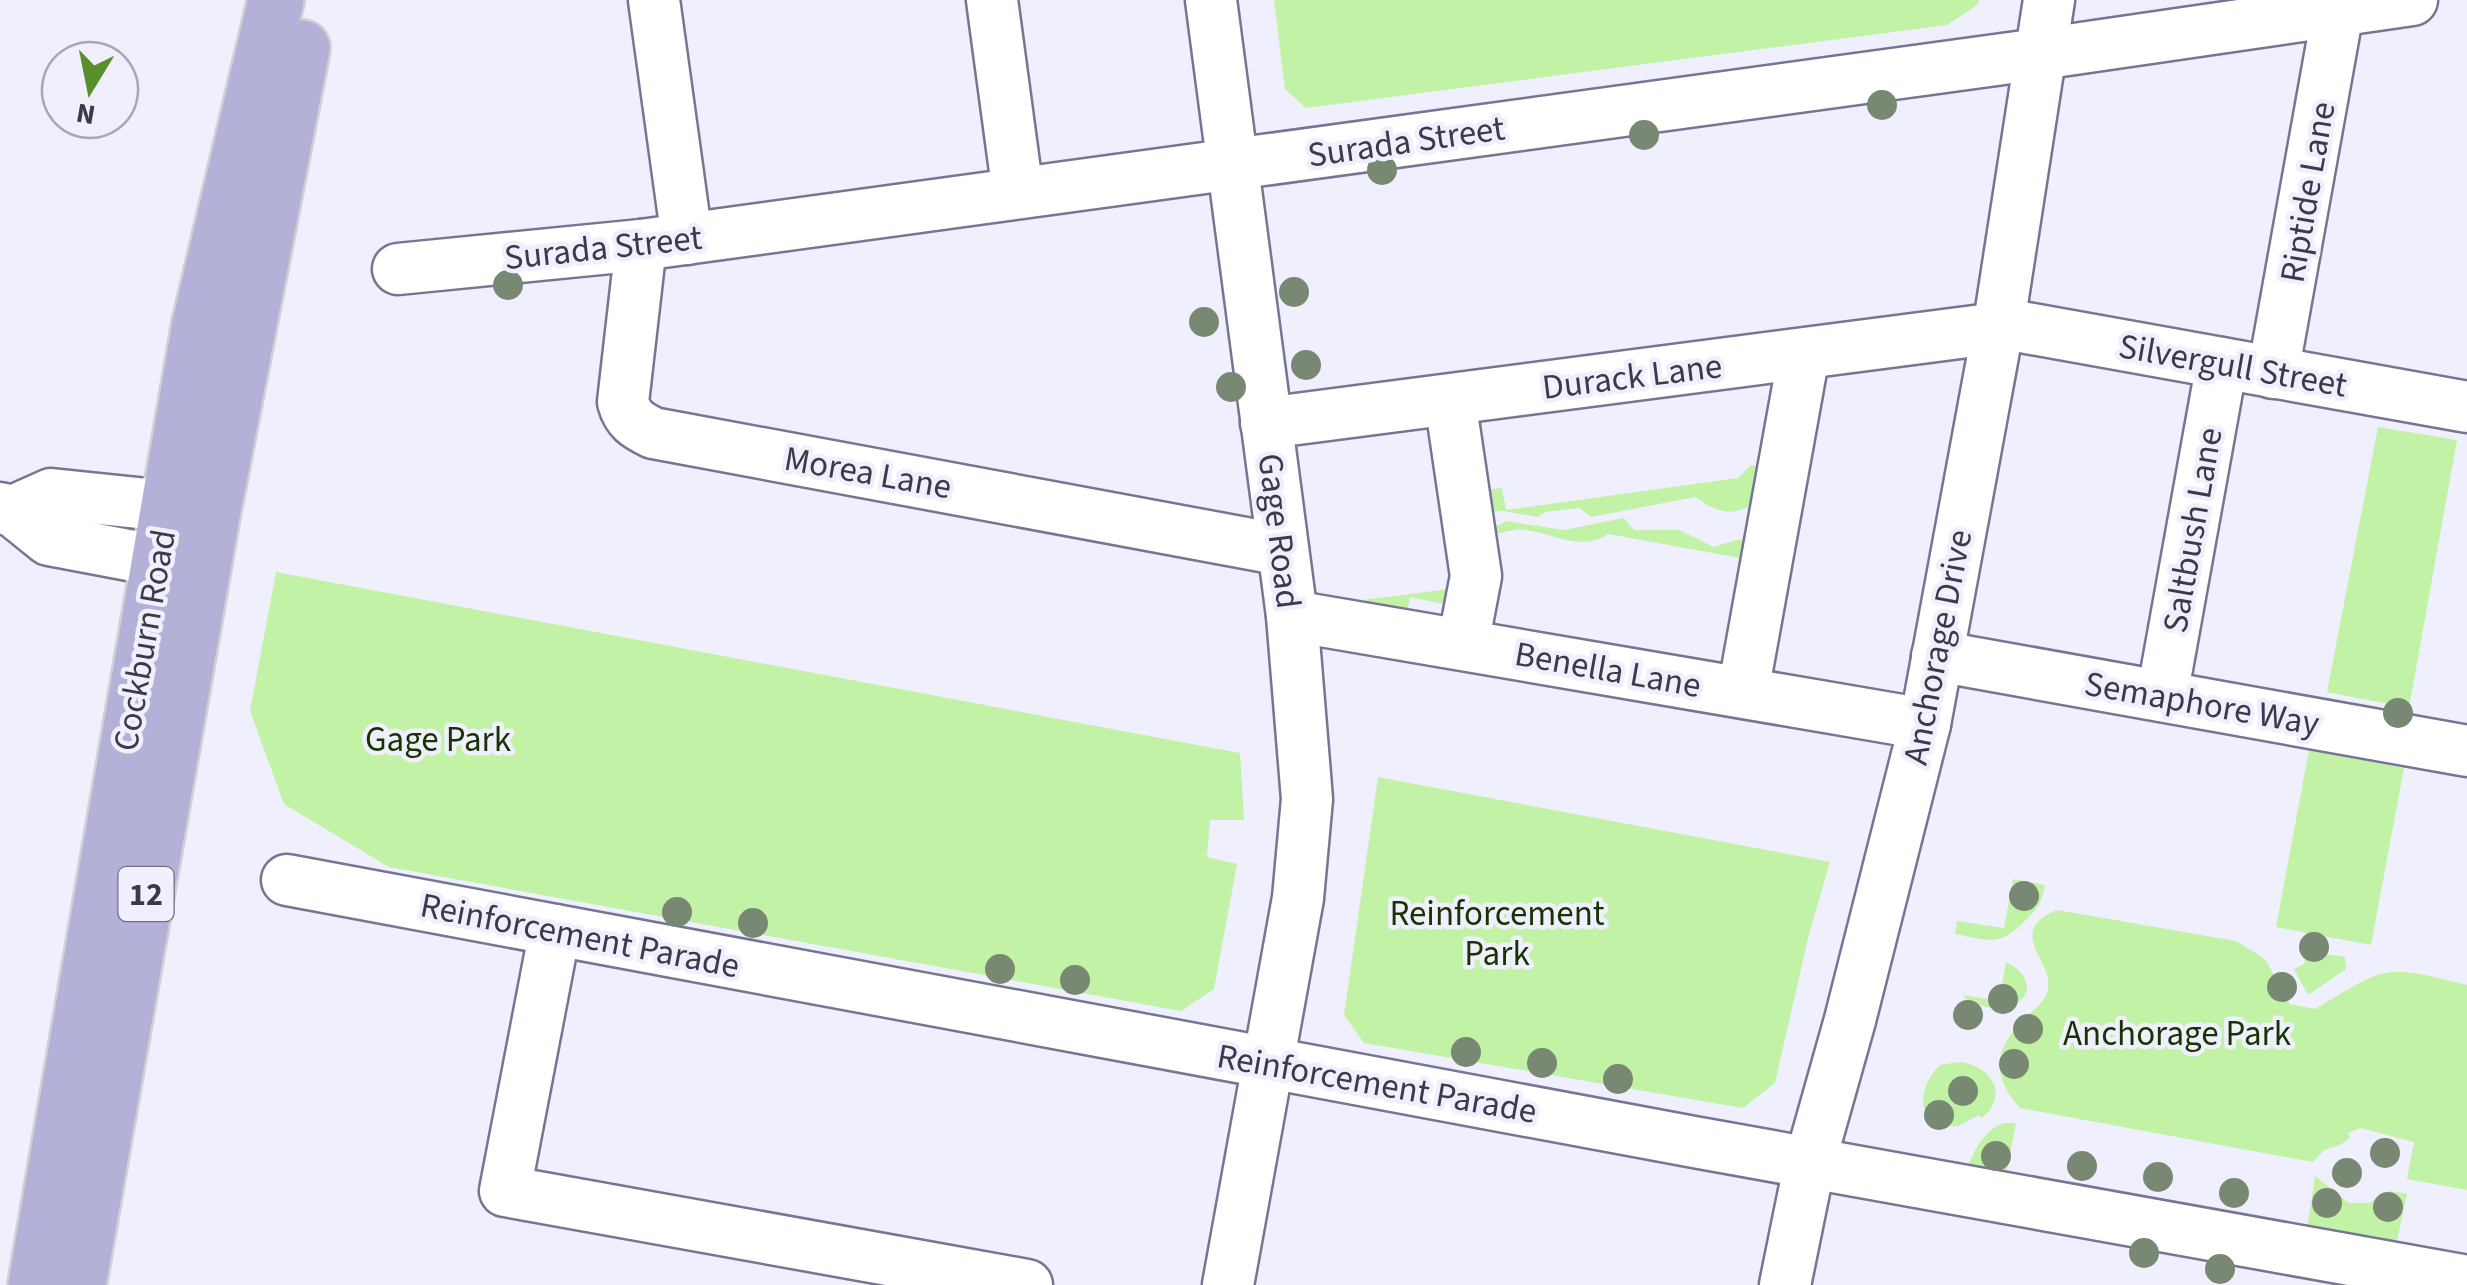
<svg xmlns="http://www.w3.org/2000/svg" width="2467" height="1285" font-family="'Source Sans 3',sans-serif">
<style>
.green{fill:#c2f2a5}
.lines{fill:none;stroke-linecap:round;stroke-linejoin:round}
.minor-casing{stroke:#767594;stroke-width:55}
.primary-casing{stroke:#d0d0d3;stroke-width:60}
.minor{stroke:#fff;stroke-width:50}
.primary{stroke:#b4b1d9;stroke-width:55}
.tree{fill:#788872}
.labels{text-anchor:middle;stroke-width:9;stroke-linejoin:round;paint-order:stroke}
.shield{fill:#efeffd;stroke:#71707e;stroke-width:2.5}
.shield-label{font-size:32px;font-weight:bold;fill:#3b3a48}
.street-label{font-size:35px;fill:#3b3a48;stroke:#efeffd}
.park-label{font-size:35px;fill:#173300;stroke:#efeffd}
</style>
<rect width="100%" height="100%" fill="#efeffd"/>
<!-- green -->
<g class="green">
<path d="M1274,0H1979L1977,5L1947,25L1306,108L1285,89Z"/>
<path d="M2378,427L2457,440L2409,708L2327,692Z"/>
<path d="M1751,465L1762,467L1756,502C1731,518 1719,513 1695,497L1591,517L1579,508L1545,512L1538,517L1504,511L1487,512L1483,490L1502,488L1506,510L1738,478Z"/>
<path d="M1624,518L1634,530H1679L1714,547L1736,540H1749L1746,559L1608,534C1577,555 1547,527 1514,530C1504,531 1501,535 1490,533V529L1507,521L1564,530Z"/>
<path d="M276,572L1240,753L1244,820H1210L1207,857L1237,864L1214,989L1181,1011L389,867L284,804L250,711Z"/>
<path d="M1457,588L1453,606L1410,597L1407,612L1367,604L1363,600Z"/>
<path d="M2309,750L2404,768L2371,945L2276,927Z"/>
<path d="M1378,777L1830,862L1809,934L1775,1083L1743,1108L1364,1043L1344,1015Z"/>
<path d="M2013,879L2045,885C2042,902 2039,907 2027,919C1999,947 1992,941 1955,934L1957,921L2004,928Z"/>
<path d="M2057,910L2236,941L2265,959L2290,1004L2315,1009C2389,965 2383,964 2467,985V1190L2407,1179L2414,1142L2360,1128L2348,1133L2350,1138L2340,1145L2324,1150L2313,1162L2020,1108C1991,1076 1994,1049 2024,1019C2033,1010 2046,1002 2048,989C2054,961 2004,932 2057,910Z"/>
<path d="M2317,953L2345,957L2346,969L2308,995L2294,969L2304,964L2306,954Z"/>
<path d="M2006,962C2051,984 2017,1027 1966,999L1963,995L1999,1001Z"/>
<path d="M1959,1062C1990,1065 2011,1094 1982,1118L1979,1115L1958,1126L1935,1125C1915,1107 1923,1082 1940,1065Z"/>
<path d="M2004,1123H2016L2007,1170L2003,1176L1965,1172C1975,1151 1981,1132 2004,1123Z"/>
<path d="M2315,1176L2349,1203H2369L2390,1191L2407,1194L2396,1245L2307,1229Z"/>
</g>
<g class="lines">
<!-- minor casing -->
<g class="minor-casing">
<g id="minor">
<path d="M654,0L687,239"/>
<path d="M992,0L1018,193"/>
<path d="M1211,0L1292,616L1307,799L1298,898L1228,1285"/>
<path d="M641,245L623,402C628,420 637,425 653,433L1283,550"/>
<path d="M398,269L641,245L2040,54L2412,0"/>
<path d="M1999,323L2467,407"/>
<path d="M2273,373L2338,11"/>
<path d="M1450,400L1476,576L1463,644"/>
<path d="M1266,423L1998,328"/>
<path d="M0,508L13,511L49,540L197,568"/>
<path d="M13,511L51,494L167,506L208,514"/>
<path d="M1292,616L1925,724"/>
<path d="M1937,656L2467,751"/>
<path d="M1743,692L1804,354"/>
<path d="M2162,696L2222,363"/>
<path d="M287,880L1694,1142L2467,1281"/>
<path d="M555,930L505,1191L1027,1285"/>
<path d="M1785,1285L1810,1162L1850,1020L1925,724L1999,323L2049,0"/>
</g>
</g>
<!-- primary casing -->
<g class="primary-casing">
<g id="primary">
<path d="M36,1285L200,324L276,0"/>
<path d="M78,1285L212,515L302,48"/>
</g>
</g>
<!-- minor -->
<use href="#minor" class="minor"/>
<!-- primary -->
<use href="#primary" class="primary"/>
</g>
<!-- trees -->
<g class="tree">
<circle cx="1882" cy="105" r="15"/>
<circle cx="1644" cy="135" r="15"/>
<circle cx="1382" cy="170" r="15"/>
<circle cx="508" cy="285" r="15"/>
<circle cx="1294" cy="292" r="15"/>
<circle cx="1204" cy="322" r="15"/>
<circle cx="1306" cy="365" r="15"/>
<circle cx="1231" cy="387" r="15"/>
<circle cx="2398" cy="713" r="15"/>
<circle cx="2024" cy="896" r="15"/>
<circle cx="677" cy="912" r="15"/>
<circle cx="753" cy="923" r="15"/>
<circle cx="2314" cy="947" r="15"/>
<circle cx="1000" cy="969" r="15"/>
<circle cx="1075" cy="980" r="15"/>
<circle cx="2282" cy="987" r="15"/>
<circle cx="2003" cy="999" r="15"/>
<circle cx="1968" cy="1015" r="15"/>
<circle cx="2028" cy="1029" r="15"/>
<circle cx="1466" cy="1052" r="15"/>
<circle cx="1542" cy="1063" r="15"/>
<circle cx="2014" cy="1064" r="15"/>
<circle cx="1618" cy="1079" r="15"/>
<circle cx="1963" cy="1091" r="15"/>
<circle cx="1939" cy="1115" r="15"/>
<circle cx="2385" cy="1153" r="15"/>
<circle cx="1996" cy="1156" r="15"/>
<circle cx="2082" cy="1166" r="15"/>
<circle cx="2347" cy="1173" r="15"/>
<circle cx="2158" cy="1177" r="15"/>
<circle cx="2234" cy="1193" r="15"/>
<circle cx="2327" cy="1203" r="15"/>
<circle cx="2388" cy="1207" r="15"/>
<circle cx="2144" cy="1253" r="15"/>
<circle cx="2220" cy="1269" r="15"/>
</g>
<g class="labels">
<!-- shield labels -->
<rect class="shield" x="118.5" y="867" width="55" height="54" rx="8"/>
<g class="shield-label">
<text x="146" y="905">12</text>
</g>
<!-- street labels -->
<g class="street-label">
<text transform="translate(1406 141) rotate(-8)" y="12">Surada Street</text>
<text transform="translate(2307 192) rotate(-80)" y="12">Riptide Lane</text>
<text transform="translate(603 247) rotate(-6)" y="12">Surada Street</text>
<text transform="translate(2233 365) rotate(10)" y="12">Silvergull Street</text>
<text transform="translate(1632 376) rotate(-7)" y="12">Durack Lane</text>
<text transform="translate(868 472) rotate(10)" y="12">Morea Lane</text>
<text transform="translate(2192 530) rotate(-80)" y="12">Saltbush Lane</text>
<text transform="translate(1280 531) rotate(83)" y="12">Gage Road</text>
<text transform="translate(144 640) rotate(-80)" y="12">Cockburn Road</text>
<text transform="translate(1937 647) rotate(-79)" y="12">Anchorage Drive</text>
<text transform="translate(1608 669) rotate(10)" y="12">Benella Lane</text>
<text transform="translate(2202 703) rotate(10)" y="12">Semaphore Way</text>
<text transform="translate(580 935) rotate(11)" y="12">Reinforcement Parade</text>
<text transform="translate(1377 1083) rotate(10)" y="12">Reinforcement Parade</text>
</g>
<!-- park labels -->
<g class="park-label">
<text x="438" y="751">Gage Park</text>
<text x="1497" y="925">Reinforcement<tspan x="1497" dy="40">Park</tspan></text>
<text x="2177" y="1045">Anchorage Park</text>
</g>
</g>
<!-- north arrow -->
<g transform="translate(90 90) rotate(190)"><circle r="48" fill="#efeffd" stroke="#a7a7b5" stroke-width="2.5"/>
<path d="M0-8L18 38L0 25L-18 38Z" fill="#59902c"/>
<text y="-15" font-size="28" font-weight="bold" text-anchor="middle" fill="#3b3a48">N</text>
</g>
</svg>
